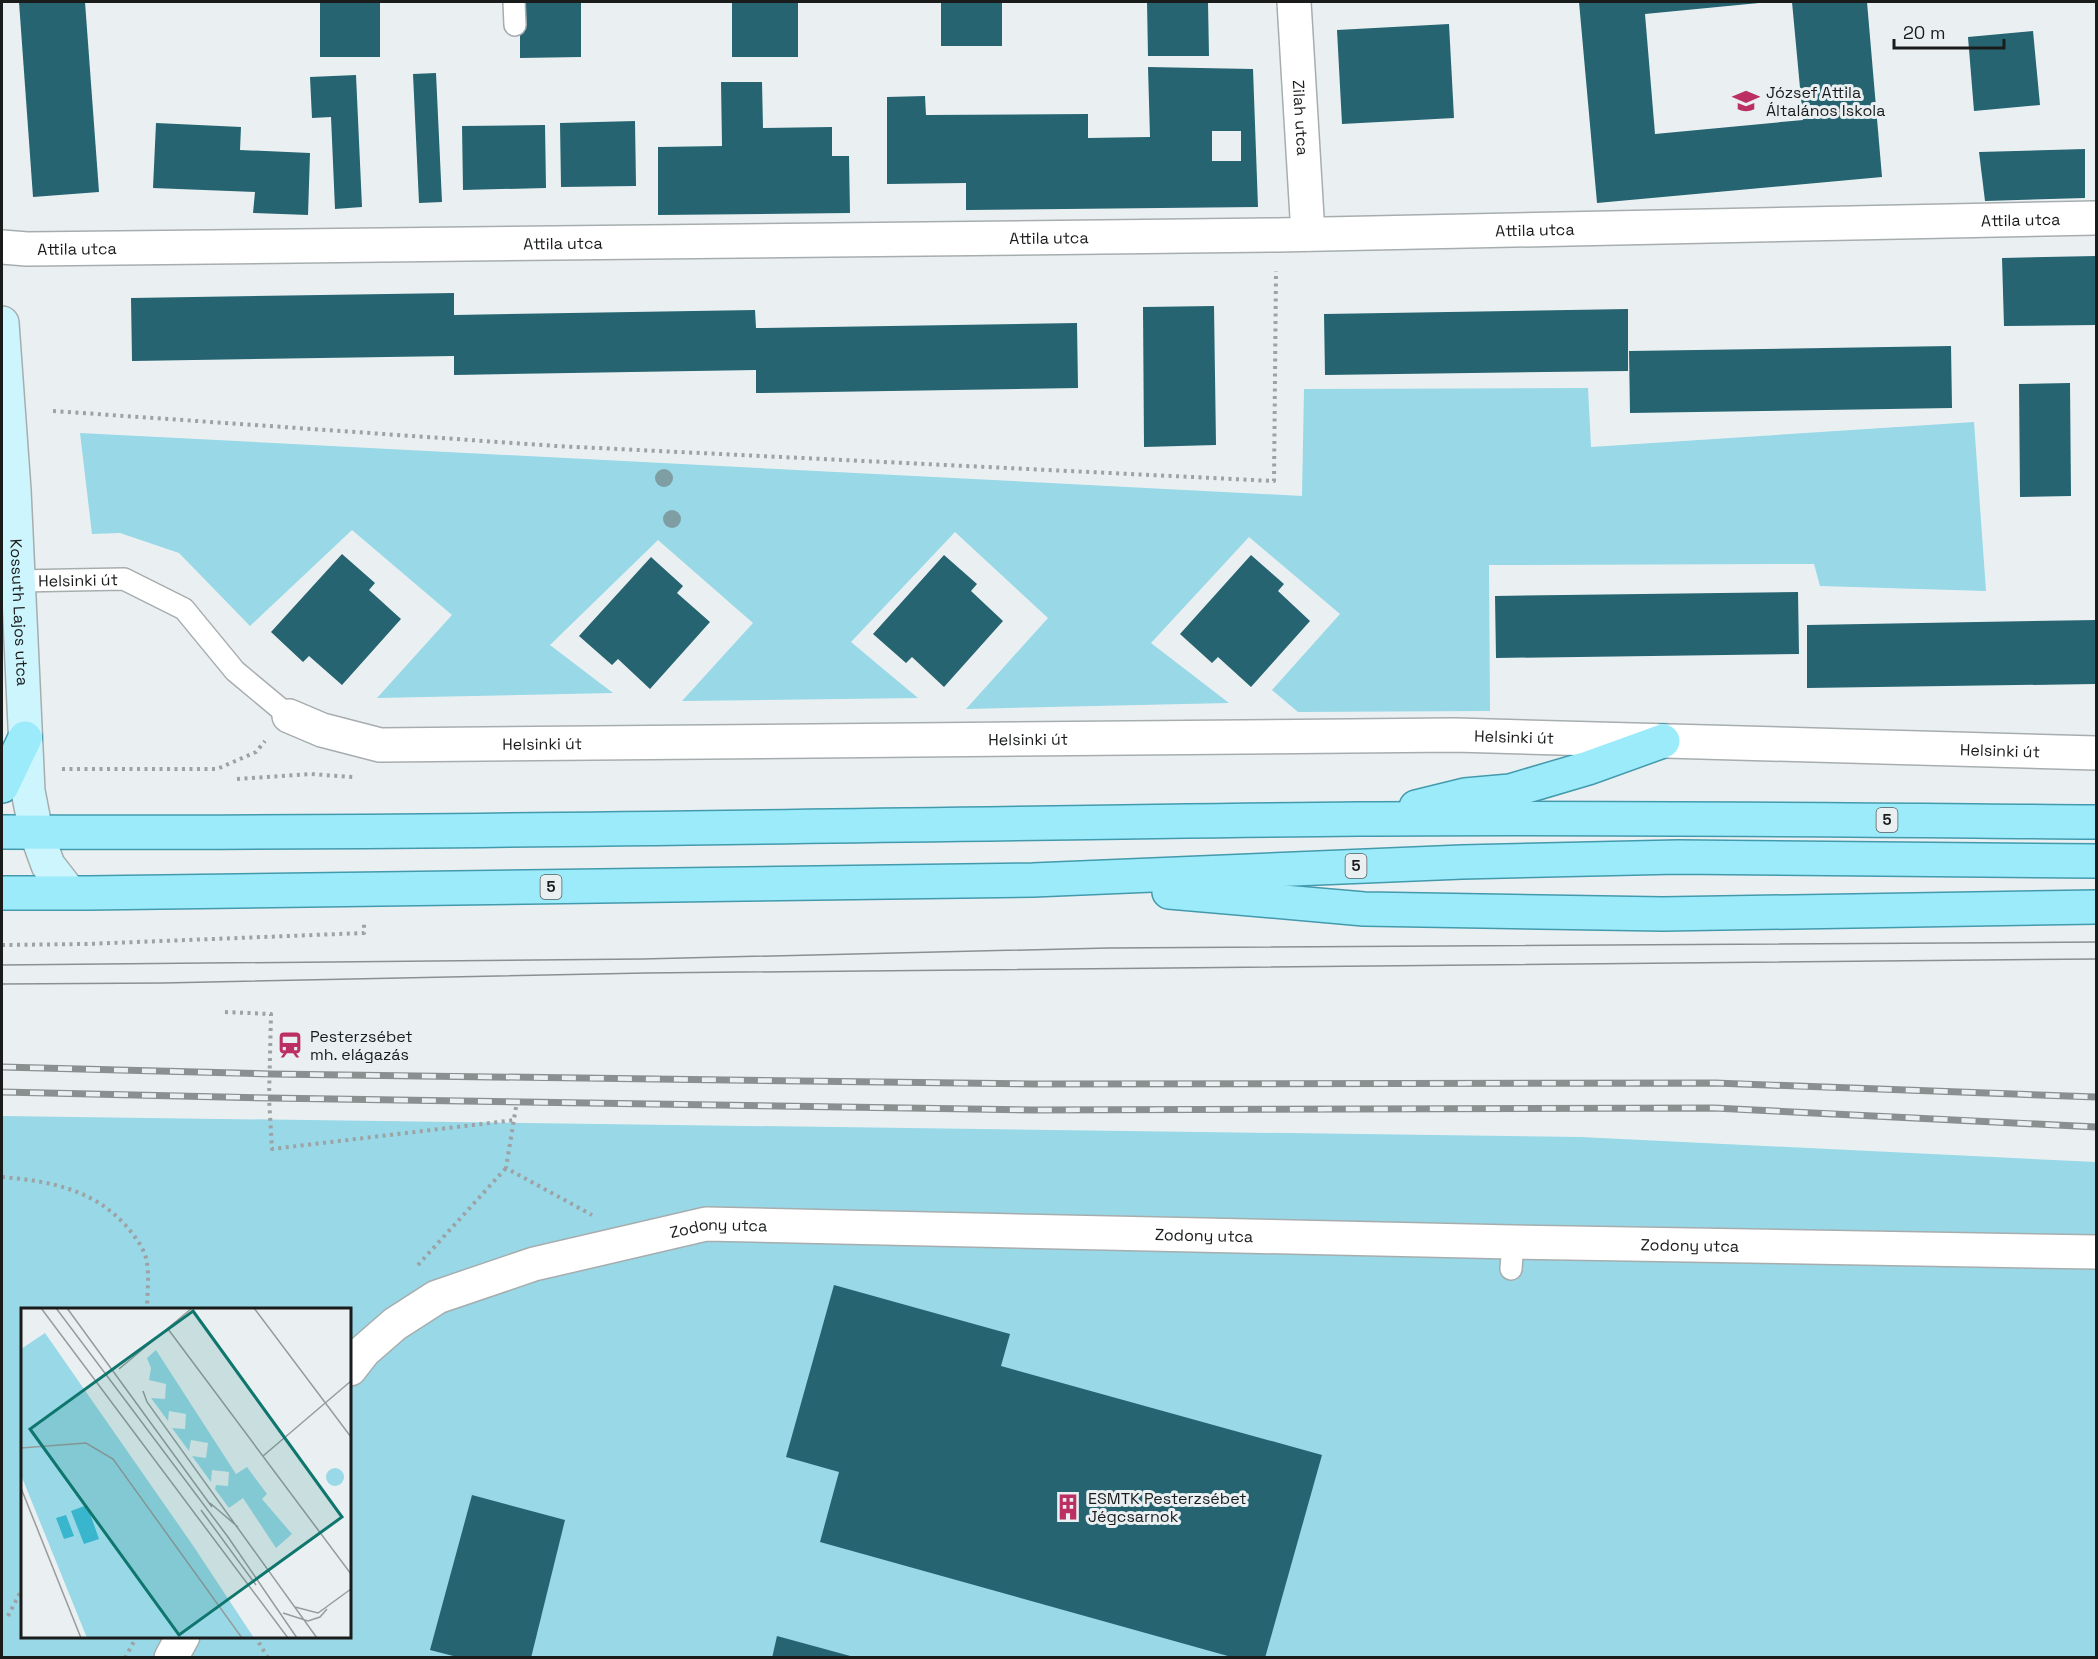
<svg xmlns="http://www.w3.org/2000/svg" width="2098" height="1659" font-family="'Space Grotesk',sans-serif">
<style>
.green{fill:#98d8e7;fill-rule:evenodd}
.building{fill:#266471;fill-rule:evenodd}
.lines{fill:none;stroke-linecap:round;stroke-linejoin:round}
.lane-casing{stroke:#a7adae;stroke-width:24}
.street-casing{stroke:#a7adae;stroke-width:36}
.secondary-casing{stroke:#a7adae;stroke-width:36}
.primary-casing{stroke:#439aac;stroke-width:36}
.path{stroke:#9ea2a4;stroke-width:4;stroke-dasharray:3 4.5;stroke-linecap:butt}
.lane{stroke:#fff;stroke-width:21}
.street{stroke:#fff;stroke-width:33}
.secondary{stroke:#cdf5fd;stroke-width:33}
.primary{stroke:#9bebfb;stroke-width:33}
.tram{stroke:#8b8f90;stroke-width:1.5}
.rail-casing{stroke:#8b8f90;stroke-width:7}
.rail{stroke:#eaf0f2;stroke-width:4.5;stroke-dasharray:14;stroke-linecap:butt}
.tree{fill:#7f9ea4}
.labels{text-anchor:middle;stroke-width:6;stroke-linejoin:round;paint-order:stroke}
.shield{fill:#eaf0f2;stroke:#585c5c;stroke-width:1.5}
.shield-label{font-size:15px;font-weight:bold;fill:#1a1c1c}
.poi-label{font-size:16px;fill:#1a1c1c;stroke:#eaf0f2;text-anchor:start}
.street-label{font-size:16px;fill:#1a1c1c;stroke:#eaf0f2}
.inset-road{fill:none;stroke:#979b9c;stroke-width:1.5}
.view{fill:#0f766e;fill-opacity:0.15;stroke:#0f766e;stroke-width:3}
.inset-edge{fill:none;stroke:#1a1c1c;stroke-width:3}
</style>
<rect width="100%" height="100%" fill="#eaf0f2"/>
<!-- green -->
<g class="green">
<path d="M1588,388L1591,447L1974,422L1986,591L1820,586L1814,564L1489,565L1490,711L1298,712L1272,690L1340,614L1249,537L1151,643L1229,703L966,709L1048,618L955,532L851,642L918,698L682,701L753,623L658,540L550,645L613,693L377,698L452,615L352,530L250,626L179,553L120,533L92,534L80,433L1302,496L1304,389Z"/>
<path d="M2,1116L1581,1137L2096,1162V1657L2,1658ZM22,1310H350V1636H22Z"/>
</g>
<!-- building -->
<g class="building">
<path d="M19,2H85L99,192L33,197Z"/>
<rect x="320" y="2" width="60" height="55"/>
<path d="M520,2H581V57L520,58Z"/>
<rect x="732" y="2" width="66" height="55"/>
<rect x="941" y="2" width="61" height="44"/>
<path d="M1147,2H1208L1209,56H1148Z"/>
<path d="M1579,2H1759V3L1645,14L1655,134L1803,120L1792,2H1867L1882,177L1597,203Z"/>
<path d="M1449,24L1454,118L1342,124L1337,30Z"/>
<path d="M2033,31L2040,105L1974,111L1968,37Z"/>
<path d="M1148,67L1253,69L1258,207L966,210V183L887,184V97L925,96L926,115L1088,114V138L1150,137ZM1212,131H1241V161H1212Z"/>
<path d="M436,73L442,202L419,203L413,74Z"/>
<path d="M356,75L362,207L335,209L331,117L312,118L310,77Z"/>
<path d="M721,82H762L763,128L832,127V156H849L850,213L658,215V147L722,146Z"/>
<path d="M635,121L636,186L561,187L560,123Z"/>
<path d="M156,123L241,127L240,150L310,153L308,215L253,213L255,192L153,188Z"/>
<path d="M545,125L546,188L463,190L462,126Z"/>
<path d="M2085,149V198L1985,201L1979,152Z"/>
<path d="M2096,256V325L2004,326L2002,258Z"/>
<path d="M454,293V315L755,310L756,328L1077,323L1078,388L756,393V370L454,375V356L132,361L131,298Z"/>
<path d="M1214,306L1216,445L1144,447L1143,307Z"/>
<path d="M1628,309V371L1325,375L1324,314Z"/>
<path d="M1951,346L1952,408L1630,413L1629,351Z"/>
<path d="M2070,383L2071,496L2020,497L2019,384Z"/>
<path d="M342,554L375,583L369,590L401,619L342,685L309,656L303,662L271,632Z"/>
<path d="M944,555L977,584L971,591L1003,621L944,687L912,657L906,663L873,634Z"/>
<path d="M1251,555L1284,584L1278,591L1310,621L1251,687L1218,657L1212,663L1180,634Z"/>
<path d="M651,557L683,586L677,593L710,622L650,689L618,659L612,665L579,636Z"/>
<path d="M1798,592L1799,654L1496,658L1495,596Z"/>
<path d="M2096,620V684L1807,688V625Z"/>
<path d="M834,1285L1010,1334L1001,1366L1322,1455L1265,1658H1235L820,1542L839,1472L786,1457Z"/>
<path d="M472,1495L565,1520L531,1658H461L430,1650Z"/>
<path d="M777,1636L854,1657L853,1658H772Z"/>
</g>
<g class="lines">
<!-- lane casing -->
<g class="lane-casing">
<g id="lane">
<path d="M514,2L515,25"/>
<path id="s1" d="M18,581L124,579L184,609L235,671L289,716"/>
<path d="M1511,1269L1513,1242"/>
</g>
</g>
<!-- street casing -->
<g class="street-casing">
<g id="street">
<path id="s2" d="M1294,2L1308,234"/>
<path id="s3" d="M2,247L27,249L1277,235L2096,218"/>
<path id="s4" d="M289,716L322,730L380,745L1455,735L2096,753"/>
<path id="s5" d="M350,1369L364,1351L395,1324L437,1297L534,1264L706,1224L1513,1242L2096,1252"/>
<path d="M171,1658L183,1636"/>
</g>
</g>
<!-- secondary casing -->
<g class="secondary-casing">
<g id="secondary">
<path id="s6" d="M2,323L14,490L28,791L36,832L48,865L69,892"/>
</g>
</g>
<!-- primary casing -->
<g class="primary-casing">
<g id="primary">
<path d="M2,786L25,738"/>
<path d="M1416,807L1465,795L1510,791L1588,768L1663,741"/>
<path d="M2,832C454,834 907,824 1360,819C1605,817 1851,820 2096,822"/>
<path d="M1169,892L1364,909L1663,914L2096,907"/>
<path d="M2,893H88L1033,880L1462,862L1678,857L2096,861"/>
</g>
</g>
<!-- path -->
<g class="path">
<path d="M53,411L556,446L1274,481L1276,271"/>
<path d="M62,769H217L256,752L265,741"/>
<path d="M237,779L310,774L353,777"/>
<path d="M2,945L86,944L364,933V924"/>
<path d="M225,1012L271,1014L269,1098L272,1149L515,1120"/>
<path d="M516,1107L506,1168L592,1215"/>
<path d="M2,1177C49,1181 94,1189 127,1227C134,1235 143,1247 146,1258C150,1274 147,1294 147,1310"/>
<path d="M418,1265L506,1168"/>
<path d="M8,1616L22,1589"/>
<path d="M255,1636L268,1658"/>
<path d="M125,1658L137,1636"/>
</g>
<!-- lane -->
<use href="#lane" class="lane"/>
<!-- street -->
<use href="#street" class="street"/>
<!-- secondary -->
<use href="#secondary" class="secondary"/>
<!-- primary -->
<use href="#primary" class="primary"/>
<!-- tram -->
<g class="tram">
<path d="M2,965L642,959L1108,948L2096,942"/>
<path d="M2,984L163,983L646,973L2096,959"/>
</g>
<!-- rail casing -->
<g class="rail-casing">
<g id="rail">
<path d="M2,1067L271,1074L1034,1084L1715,1083L2096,1097"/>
<path d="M2,1092L269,1098L1032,1110L1714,1108L2096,1127"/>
</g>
</g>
<!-- rail -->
<use href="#rail" class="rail"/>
</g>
<!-- trees -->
<g class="tree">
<circle cx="664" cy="478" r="9"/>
<circle cx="672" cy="519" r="9"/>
</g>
<!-- icons -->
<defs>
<g id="school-bare" transform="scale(2.07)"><path d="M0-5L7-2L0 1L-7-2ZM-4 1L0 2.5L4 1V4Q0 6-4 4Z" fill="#bc2f63" stroke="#eaf0f2" stroke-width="2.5" paint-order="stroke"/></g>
<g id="station-bare" transform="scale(2.07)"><path d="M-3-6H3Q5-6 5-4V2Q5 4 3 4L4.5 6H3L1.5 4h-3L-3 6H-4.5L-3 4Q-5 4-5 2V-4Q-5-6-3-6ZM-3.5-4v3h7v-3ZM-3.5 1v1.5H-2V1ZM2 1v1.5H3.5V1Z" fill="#bc2f63" stroke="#eaf0f2" stroke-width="2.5" paint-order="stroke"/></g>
<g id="building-bare" transform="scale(2.07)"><path d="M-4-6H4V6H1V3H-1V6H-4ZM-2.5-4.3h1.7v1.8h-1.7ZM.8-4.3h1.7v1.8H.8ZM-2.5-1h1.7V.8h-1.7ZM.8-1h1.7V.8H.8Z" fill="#bc2f63" stroke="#eaf0f2" stroke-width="2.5" paint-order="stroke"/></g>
</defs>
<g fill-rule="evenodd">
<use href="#school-bare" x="1746" y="101"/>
<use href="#station-bare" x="290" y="1045"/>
<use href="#building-bare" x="1068" y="1507"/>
</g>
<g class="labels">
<!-- shield labels -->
<g class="shield">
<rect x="1876.5" y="808" width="21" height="24" rx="4.5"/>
<rect x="1345.5" y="854" width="21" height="24" rx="4.5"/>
<rect x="540.5" y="875" width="21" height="24" rx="4.5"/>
</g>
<g class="shield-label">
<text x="1887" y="825">5</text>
<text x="1356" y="871">5</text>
<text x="551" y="892">5</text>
</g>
<!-- poi labels -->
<g class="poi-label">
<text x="1766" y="98">József Attila<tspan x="1766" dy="18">Általános Iskola</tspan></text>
<text x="310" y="1042">Pesterzsébet<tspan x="310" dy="18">mh. elágazás</tspan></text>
<text x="1088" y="1504">ESMTK Pesterzsébet<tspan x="1088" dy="18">Jégcsarnok</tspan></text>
</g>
<!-- street labels -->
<g class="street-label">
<text dy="6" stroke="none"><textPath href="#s2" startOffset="116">Zilah utca</textPath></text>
<text dy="6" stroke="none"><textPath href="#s3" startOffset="2019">Attila utca</textPath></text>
<text dy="6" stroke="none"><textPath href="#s3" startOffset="1533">Attila utca</textPath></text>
<text dy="6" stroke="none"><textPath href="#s3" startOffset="1047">Attila utca</textPath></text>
<text dy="6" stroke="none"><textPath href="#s3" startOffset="561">Attila utca</textPath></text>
<text dy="6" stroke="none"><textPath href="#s3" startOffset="75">Attila utca</textPath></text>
<text dy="6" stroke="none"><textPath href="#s1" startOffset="60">Helsinki út</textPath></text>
<text dy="6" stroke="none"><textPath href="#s6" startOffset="290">Kossuth Lajos utca</textPath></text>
<text dy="6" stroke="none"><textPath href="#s4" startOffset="1230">Helsinki út</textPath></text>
<text dy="6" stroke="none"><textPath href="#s4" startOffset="744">Helsinki út</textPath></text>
<text dy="6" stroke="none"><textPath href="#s4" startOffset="258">Helsinki út</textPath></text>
<text dy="6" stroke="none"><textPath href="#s4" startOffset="1716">Helsinki út</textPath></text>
<text dy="6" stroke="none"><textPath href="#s5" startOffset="405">Zodony utca</textPath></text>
<text dy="6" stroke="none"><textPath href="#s5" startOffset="891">Zodony utca</textPath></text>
<text dy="6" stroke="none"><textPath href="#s5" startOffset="1377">Zodony utca</textPath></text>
</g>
</g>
<!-- overview -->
<g transform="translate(21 1308)">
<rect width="330" height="330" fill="#eaf0f2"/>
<path d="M24,25L173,239L233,330H66L0,167V41ZM135,42L215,166L226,159L246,186L241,191L271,226L255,240L222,190L208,200L194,181L195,177L207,178L208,164L191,162L190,174L171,148L185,150L187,135L170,132L168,143L151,120L164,121L165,106L148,103L147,113L130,90L144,91L145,76L128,72L130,60L126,50ZM305 169a9 9 0 1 1 18 0a9 9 0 1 1-18 0Z" fill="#98d8e7"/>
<path d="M66,197L78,231L63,236L50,203ZM45,207L53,228L43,231L35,210Z" fill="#39b5cd"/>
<path class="inset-road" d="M20,0L267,330M35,0L207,229L276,330M46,0L191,199M233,0L330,129M147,21L330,266M98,61L171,0M122,83L126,94L296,330M0,140L65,135L92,151L221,330M242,148L330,73M0,180L60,330M189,195L217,219M180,202L235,277M274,299L297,305L330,281M262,305L287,313L299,309L306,301"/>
<path class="view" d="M172,3L321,209L158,327L9,121Z"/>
<rect width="330" height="330" class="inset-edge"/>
</g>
<!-- border -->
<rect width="2098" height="1659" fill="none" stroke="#1a1c1c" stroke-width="6"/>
<!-- scale -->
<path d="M1894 39v9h110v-9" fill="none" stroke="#1a1c1c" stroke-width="3"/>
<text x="1903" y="39" font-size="18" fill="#1a1c1c" stroke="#eaf0f2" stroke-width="4.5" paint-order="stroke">20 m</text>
</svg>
